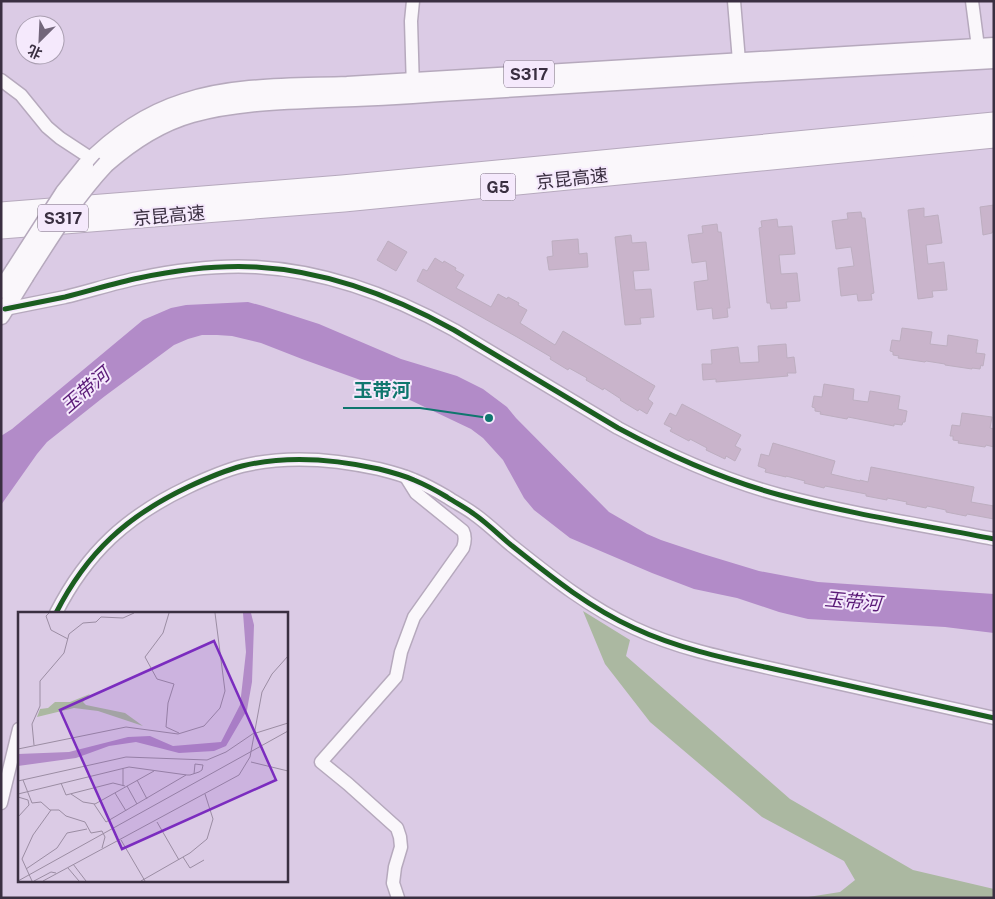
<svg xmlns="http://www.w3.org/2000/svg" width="995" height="899" font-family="'Public Sans','Noto Sans SC',sans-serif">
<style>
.green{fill:#abb8a1}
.water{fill:#b28bc8}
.building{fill:#c9b4cb;stroke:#bdaec0}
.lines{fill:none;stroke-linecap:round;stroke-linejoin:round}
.minor-casing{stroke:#b6a9bd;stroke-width:15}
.major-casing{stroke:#b6a9bd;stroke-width:19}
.highway-casing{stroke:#b6a9bd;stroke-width:21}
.minor{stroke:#faf7fb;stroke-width:12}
.major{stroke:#faf7fb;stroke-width:16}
.highway{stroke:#faf7fb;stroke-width:19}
.major-bridge-casing{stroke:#b6a9bd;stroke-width:19;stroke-linecap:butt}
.major-bridge{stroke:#faf7fb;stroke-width:16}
.cycleway-casing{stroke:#f5e9fc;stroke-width:8}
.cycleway{stroke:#1b5e20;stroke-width:5}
.labels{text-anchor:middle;stroke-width:4;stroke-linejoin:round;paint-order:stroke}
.shield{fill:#f5e9fc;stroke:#726779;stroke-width:1}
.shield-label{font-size:16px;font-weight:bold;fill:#3a2f41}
.street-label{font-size:18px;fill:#3a2f41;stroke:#f5e9fc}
.water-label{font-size:19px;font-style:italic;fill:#5b1b78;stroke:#f5e9fc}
.inset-road{fill:none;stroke:#9b8da3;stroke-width:1}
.view{fill:#7b2cbf;fill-opacity:0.15;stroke:#7b2cbf;stroke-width:2.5}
.inset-edge{fill:none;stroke:#3a2f41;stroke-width:2.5}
.leader{fill:none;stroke:#0f766e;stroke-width:2}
.callout-dot{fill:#0f766e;stroke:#f5e9fc;stroke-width:2}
.callout-label{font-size:19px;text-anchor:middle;font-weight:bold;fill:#0f766e;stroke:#f5e9fc;stroke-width:4;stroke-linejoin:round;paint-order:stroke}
</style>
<rect width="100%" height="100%" fill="#dbcbe5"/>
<!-- green -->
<path class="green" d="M583,611L630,640L626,656L790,799L913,870L994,889V898H802L840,892L855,880L844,861L762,817L650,722L605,664Z"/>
<!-- water -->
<path class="water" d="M248,302L263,306L319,324L401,359L457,376L483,389L507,407L516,418L609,512L647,534L661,540L703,554L759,571L818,582L994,594V633L945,627L808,619L779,612L737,598L694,589L652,573L570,538L534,510L524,498L503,460L483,438L471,429L391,391L302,359L261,343L232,336L217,335H202L188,339L174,345L105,396L47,442L37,454L1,505V436L12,429L143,320L171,308L186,305Z"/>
<!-- building -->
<g class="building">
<path d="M994,205V232H992V233L983,235L980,207Z"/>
<path d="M924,208V217L938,215L942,243L926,245L928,264L944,262L947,290L932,291L933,297L918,299L908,210Z"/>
<path d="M861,212L862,218H865L874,293L871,294L872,300L858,301L857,294L841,296L838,268L854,266L851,247L836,249L832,221L848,219L847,213Z"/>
<path d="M777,219L778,227L792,226L795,254L779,255L781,274L797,273L800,301L786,302L787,308L771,309L770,303H767L759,228L762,227L761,221Z"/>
<path d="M717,224L718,232H721L730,308H727L728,317L713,319L712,308L697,310L694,282L708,280L706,261L692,263L688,235L703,233L702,226Z"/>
<path d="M631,235L632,243L646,242L649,270L633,271L635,290L651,289L654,317L640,318L641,324L625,325L615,237Z"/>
<path d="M578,239L579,254L587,253L588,267L549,270L547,257L553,256L552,241Z"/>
<path d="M388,241L407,252L396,271L377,260Z"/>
<path d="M435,258L443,263L444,261L456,268L455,270L464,275L456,288L491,307L498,294L507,299L508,297L519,303L518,305L527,310L520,323L555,345L563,331L655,386L648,399L653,403L647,414L639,409L638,411L620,400L621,399L604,388L603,390L586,380L587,378L569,368L568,370L550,359L551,357L517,337L417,281L423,269L427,271Z"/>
<path d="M902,328L932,332L930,344L947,346L948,335L978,340L976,353L985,354L983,366L981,365L980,369L972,368V369L945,365V364L926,361L925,362L898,358L899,356L893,355V352L890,351L892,340L900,341Z"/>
<path d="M786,344L787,358L794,357L796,373H787L788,376L716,382V379L703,380L702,364H712L711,350L738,347L740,363L759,362L758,346Z"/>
<path d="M824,384L854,389L853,400L868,402L870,391L900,396L898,409L907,411L905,422H903L902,425L894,424V426L848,417L847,419L820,414L821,412L815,411V408L812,407L814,396L822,397Z"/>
<path d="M682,404L741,435L735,446L741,449L735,461L726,456L725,459L706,450L707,448L690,439L689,441L670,431L672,428L664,424L670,413L676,416Z"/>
<path d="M962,413L992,417L990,428L994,429V447L986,445L985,447L958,443L959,441L953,440V436H950L952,425L960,426Z"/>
<path d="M773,443L835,461L831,474L860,481V480L868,482L871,467L974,487L971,502L994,506V519L967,514L966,516L946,512V510L927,506L926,508L906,504L907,502L887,498V500L866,496V494L825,486L824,488L804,483L805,481L786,476V477L765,472L766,469L758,466L761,454L769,456Z"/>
</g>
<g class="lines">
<!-- minor casing -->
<g class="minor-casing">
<g id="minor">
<path d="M734,1L739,61"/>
<path d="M972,1L978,47"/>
<path d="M1,80L21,95L47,127L60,138L92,159"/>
<path d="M413,89L411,21L413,1"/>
<path d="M5,309C25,305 45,301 65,297C90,291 114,283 139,278C177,270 218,265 256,267C327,271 393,296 454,330L618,428C670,456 724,480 780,495C850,514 923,525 994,539"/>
<path d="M56,613C87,552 127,516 188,487C205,479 223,471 242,466C287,455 334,459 379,469C391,472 403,475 414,480C426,485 437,491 447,497C456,503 466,508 474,514C487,523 499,535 511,545C550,576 588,607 634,628C683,651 739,661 792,673C859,688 926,703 994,718"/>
<path d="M1,803L19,729"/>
<path d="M398,898L393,883L395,867L401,847L400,837L397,828L348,784L321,762L396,677L401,652L414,617L463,548C465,542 466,537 463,531L416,493L406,477"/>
</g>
</g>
<!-- major casing -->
<g class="major-casing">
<g id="major">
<path d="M106,164C130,143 160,123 192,114C236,102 281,101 327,99C365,98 402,96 440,93C625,81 809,70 994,60"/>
<path d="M85,166C112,138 146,114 184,102C234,85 294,87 347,85L994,46"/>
<path d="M1,290L14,270"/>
<path d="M1,316L25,277"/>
</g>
</g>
<!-- highway casing -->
<g class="highway-casing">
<g id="highway">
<path d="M1,212L342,185L994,122"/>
<path d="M1,229L344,202L994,138"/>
</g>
</g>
<!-- minor -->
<use href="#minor" class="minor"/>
<!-- major -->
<use href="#major" class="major"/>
<!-- highway -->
<use href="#highway" class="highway"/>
<!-- major-bridge casing -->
<g class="major-bridge-casing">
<g id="major-bridge">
<path d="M14,270L64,192L85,166"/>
<path d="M25,277C50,238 74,198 106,164"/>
</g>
</g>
<!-- major-bridge -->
<use href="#major-bridge" class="major-bridge"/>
<!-- cycleway casing -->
<g class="cycleway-casing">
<g id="cycleway">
<path d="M5,309C25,305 45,301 65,297C90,291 114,283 139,278C177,270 218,265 256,267C327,271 393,296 454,330L618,428C670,456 724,480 780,495C850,514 923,525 994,539"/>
<path d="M56,613C87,552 127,516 188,487C205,479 223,471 242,466C287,455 334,459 379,469C391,472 403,475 414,480C426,485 437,491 447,497C456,503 466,508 474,514C487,523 499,535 511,545C550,576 588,607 634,628C683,651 739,661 792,673C859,688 926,703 994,718"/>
</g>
</g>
<!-- cycleway -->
<use href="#cycleway" class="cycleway"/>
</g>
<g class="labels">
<!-- shield labels -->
<g class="shield">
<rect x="504" y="60.5" width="50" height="27" rx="4"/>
<rect x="480.5" y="173.5" width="35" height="27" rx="4"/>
<rect x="38" y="204.5" width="50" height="27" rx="4"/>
</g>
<g class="shield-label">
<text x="529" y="80">S317</text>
<text x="498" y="193">G5</text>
<text x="63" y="224">S317</text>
</g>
<!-- street labels -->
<g class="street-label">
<text transform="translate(572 179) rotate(-6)" y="6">京昆高速</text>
<text transform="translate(169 216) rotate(-5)" y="6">京昆高速</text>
</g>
<!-- water labels -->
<g class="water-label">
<text transform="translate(85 390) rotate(-41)" y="7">玉带河</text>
<text transform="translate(853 601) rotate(5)" y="7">玉带河</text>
</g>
</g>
<!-- overview -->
<g transform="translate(18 612)">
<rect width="270" height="270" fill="#dbcbe5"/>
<path d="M72,82L65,90L68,93L107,101L125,114L80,99L56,96L19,105L22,97L30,96L37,90H52Z" fill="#abb8a1"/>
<path d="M225,1H233L236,13L234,70L229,98L208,134L196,139L161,141L118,130L91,134L58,146L0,154V142L51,140L110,125L132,124L155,134L203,130L222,93L228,40Z" fill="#b28bc8"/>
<path class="inset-road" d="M31,1L28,4L33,18L50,27M151,1L145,21L127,45L139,67L156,72L150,91L148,115L161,121M238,121L270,111M16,133L14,112L22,94V69L46,41L51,22L65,11L78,10L83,5L105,6L116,1M0,137L108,115L160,122L186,114L202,96L207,79L197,1M233,150L270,159M5,168L14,191L23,190L32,198H41L48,204L67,210L73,221L84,219L87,225L84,236M119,168L129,187M0,169L108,145L189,148L208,140L236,121M43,171L48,183L95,171L107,174M105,174V156M109,174L119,192M97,181L108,199M0,182L111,155L169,163H172L181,160L184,158L185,153L177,152L176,162M53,182L65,190L77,192L136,159M0,185L10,188L11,193L0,205M76,192L88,210L168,163M139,210L161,248M103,228L127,269M165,245L172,256L186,248M55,252L68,269M50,256L61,269M8,257L39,236L49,221L69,217M0,269L270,119M14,269L4,247L15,223L33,198M16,269L33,260L38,261M25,269L221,163L232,145L244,80L254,62L270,44M123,269L172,241L189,227L195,207L187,182"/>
<path class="view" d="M196,29L258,168L104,237L42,98Z"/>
<rect width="270" height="270" class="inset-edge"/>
</g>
<!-- callouts -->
<path class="leader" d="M489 418L420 408H343"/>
<circle class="callout-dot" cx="489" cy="418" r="5"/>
<g class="callout-label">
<text x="382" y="397">玉带河</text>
</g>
<!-- border -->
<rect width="995" height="899" fill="none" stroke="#3a2f41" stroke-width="5"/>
<!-- north arrow -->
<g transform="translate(40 40) rotate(204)"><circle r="24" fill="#f5e9fc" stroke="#aa9fb1"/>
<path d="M0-4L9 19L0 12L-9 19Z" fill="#72667a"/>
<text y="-8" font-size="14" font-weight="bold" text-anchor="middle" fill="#3a2f41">北</text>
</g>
</svg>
